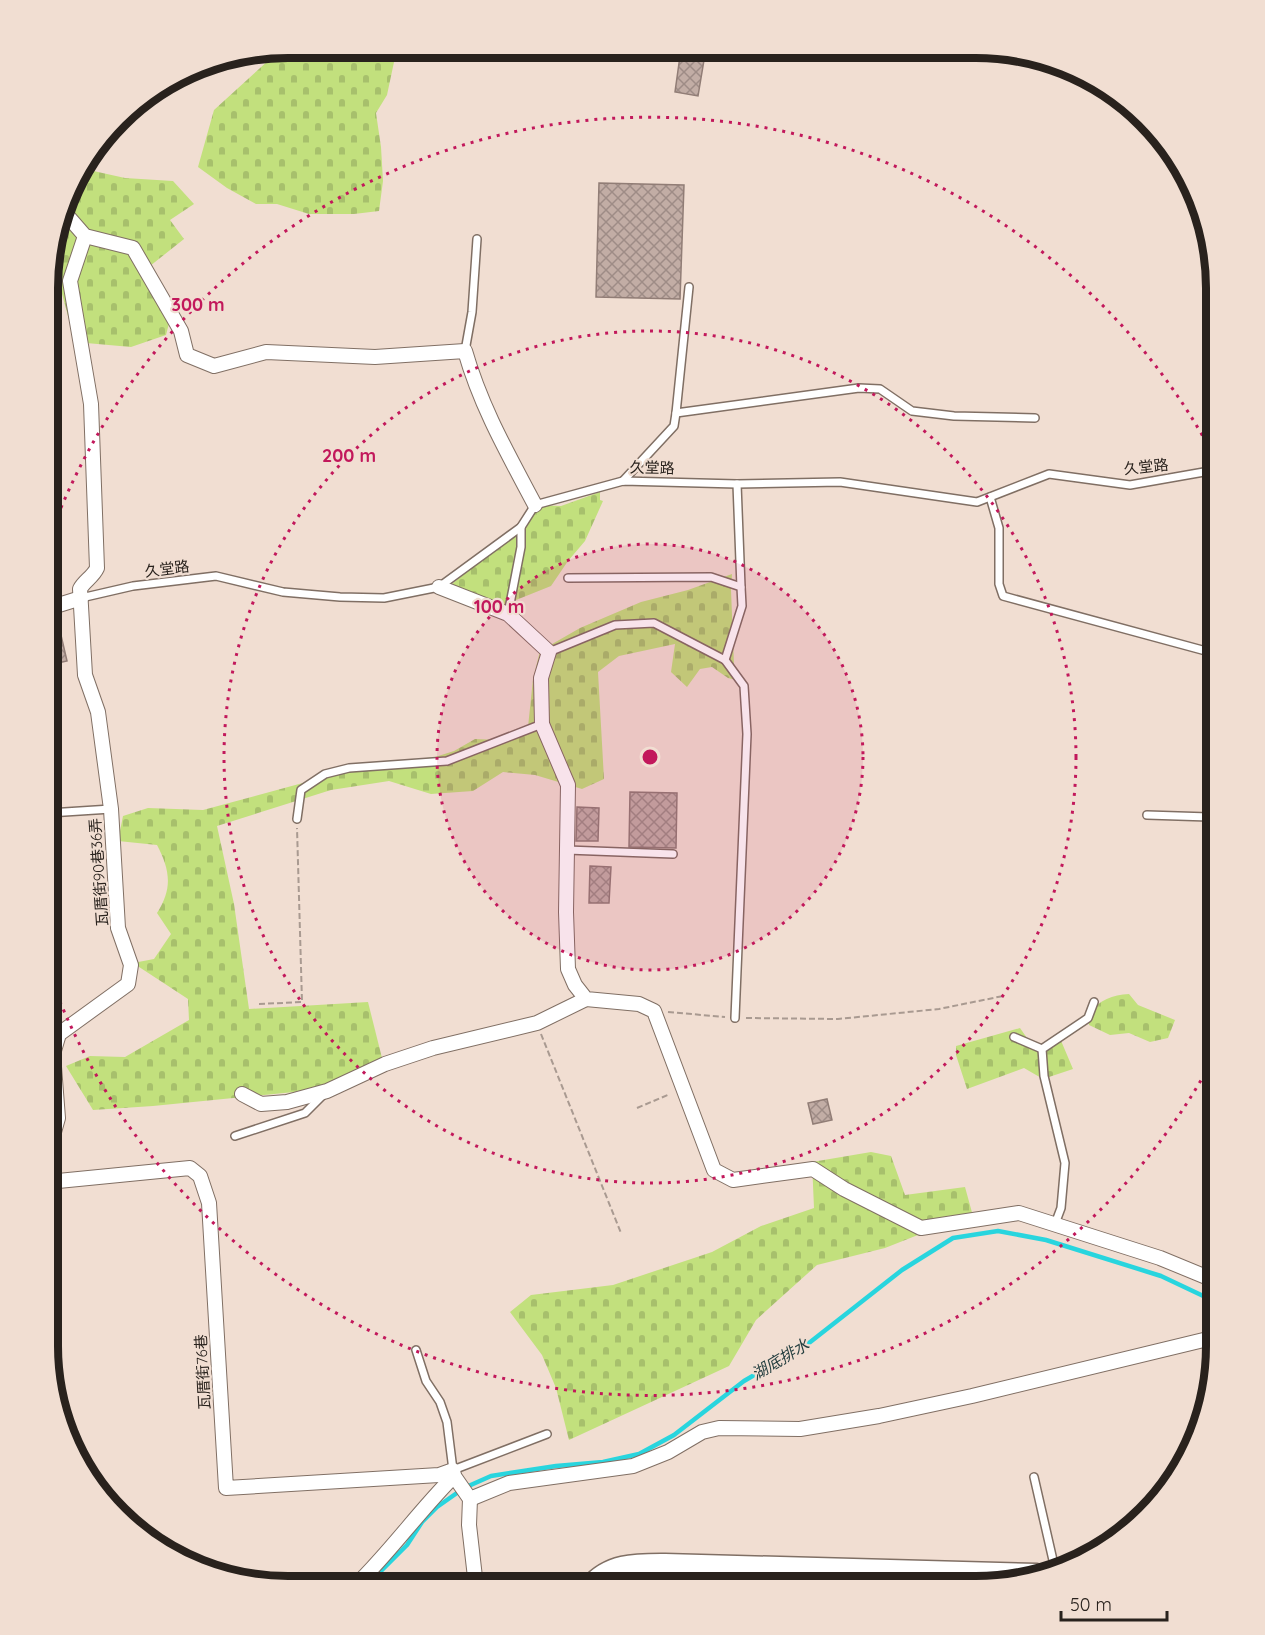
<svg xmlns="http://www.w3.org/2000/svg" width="1265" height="1635" font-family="Quicksand,'Noto Sans TC',sans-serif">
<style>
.cemetery{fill:url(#cemetery-stones)}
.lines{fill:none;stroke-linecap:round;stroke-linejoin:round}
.stream{stroke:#28d5de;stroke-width:4.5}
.building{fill:url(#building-cross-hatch);stroke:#917d76;stroke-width:1.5}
.service-casing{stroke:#806f64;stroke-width:10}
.minor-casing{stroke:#806f64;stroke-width:16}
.tertiary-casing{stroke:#806f64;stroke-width:21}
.path{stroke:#a99a91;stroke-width:2;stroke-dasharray:6 3;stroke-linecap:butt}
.service{stroke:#fff;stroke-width:7}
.minor{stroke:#fff;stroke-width:14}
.tertiary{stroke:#fff;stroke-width:18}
.ring{fill:none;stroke:#c2185b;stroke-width:3;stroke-dasharray:3 6}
.labels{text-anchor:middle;stroke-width:4.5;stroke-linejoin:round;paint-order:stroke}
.street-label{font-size:15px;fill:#29221d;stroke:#f1ded2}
.water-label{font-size:16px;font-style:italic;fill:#243e3f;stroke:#f1ded2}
.rim{fill:none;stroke:#29221d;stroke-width:8}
.centre{fill:#c2185b;stroke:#f1ded2;stroke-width:3}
.ring-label{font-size:18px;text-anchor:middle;font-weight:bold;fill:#c2185b;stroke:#f1ded2;stroke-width:4.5;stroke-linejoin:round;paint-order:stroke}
</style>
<defs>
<pattern id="cemetery-stones" width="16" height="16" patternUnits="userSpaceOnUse" patternTransform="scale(1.5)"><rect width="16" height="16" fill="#c2e07d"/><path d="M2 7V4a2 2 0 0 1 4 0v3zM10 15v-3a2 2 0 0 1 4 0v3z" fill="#a7c06c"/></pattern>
<pattern id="building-cross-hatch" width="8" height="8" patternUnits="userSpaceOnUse" patternTransform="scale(1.5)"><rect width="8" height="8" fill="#c2ada5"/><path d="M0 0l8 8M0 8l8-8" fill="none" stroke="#9e8c86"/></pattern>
</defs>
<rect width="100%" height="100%" fill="#f1ded2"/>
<!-- cemetery -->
<g class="cemetery">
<path d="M288,48H397L387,95L376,113L381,147L383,181L379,211L354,214H309L277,204H256L227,188L198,167L214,110L281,49Z"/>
<path d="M80,168L125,178L173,181L194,204L170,220L184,239L150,266L173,308L166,335L131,347L75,342L51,253Z"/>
<path d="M600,492V500L603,501L585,541L568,561L551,586L489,611L487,614L458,599L446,589L521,527L535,505L561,506Z"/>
<path d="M732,574L731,590L734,665L744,682L728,678L712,667L700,669L687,687L671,672L675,644L619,656L598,672L604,779L582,789L535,775L503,772L473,791L431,794L389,781L331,790L217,826L234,904L249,1009L368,1002L383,1062L334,1088L153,1106L93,1110L66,1066L90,1056L125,1057L189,1020L188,999L133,963L154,959L171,934L157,913C173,888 170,870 157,845L118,841L123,816L148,808L203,810L310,781L356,766L435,757L454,751L475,739L498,740L528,727L533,679L540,651L580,628L641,602L688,590Z"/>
<path d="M1129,994L1138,1005L1175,1020L1168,1038L1150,1042L1129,1033L1110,1035L1089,1025V1013C1100,1000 1112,995 1129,994Z"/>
<path d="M1020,1028L1034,1048L1059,1036L1073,1069L1043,1079L1024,1068L967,1089L956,1055V1046Z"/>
<path d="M871,1152L891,1156L905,1195L965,1187L976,1227L923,1233L885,1248L817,1265L756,1320L729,1366L569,1440L556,1388L542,1355L510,1312L531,1295L613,1285L712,1252L761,1226L814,1208L812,1162Z"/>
</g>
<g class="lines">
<!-- stream -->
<path class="stream" d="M367,1585L407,1545L422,1522L437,1507L464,1488L491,1476L556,1466L603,1462L639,1454L674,1435L744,1381L809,1343L902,1270L953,1238L998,1231L1046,1240L1161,1276L1216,1302"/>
</g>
<!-- building -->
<g class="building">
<path d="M680,56L704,60L698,96L675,92Z"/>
<path d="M599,183L684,185L680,299L596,297Z"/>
<path d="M60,631L67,661L49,665V633Z"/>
<path d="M630,792L677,793L676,848L629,847Z"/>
<path d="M577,807L599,808L598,841H576Z"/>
<path d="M590,866L611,867L609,903H589Z"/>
<path d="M827,1099L832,1120L813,1124L808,1103Z"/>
</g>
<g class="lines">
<!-- service casing -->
<g class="service-casing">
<g id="service">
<path d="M689,287L676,413L859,388L880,389L912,411L954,416L1035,418"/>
<path d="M465,351L472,312L477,239"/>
<path d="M623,481L674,426L676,413"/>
<path d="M737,484L741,587"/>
<path d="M990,497L999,528V584L1003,596L1217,654"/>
<path d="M568,578L711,577L741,587L742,606L725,660L744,686L747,734L735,1018"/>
<path d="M81,598L133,586L216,576L283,592L340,597L384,598L439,587L521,527L535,505L623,481L737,484L840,482L977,502L1049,474L1130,485L1204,472L1217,475"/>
<path d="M508,614L521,547V527"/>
<path d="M549,652L615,625L654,623L725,660"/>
<path d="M49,813L111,809"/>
<path d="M1147,815L1209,817L1217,819"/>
<path d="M297,819L301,790L325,774L349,768L447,761L542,724"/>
<path d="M567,850L673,854"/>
<path d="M1014,1037L1042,1049"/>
<path d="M235,1136L305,1113L323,1095"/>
<path d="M1055,1224L1061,1208L1065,1163L1044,1076L1042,1049L1088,1018L1094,1002"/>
<path d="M416,1350L426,1381L440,1402L447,1422L453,1470L547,1434"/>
<path d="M1034,1477L1055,1569"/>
</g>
</g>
<!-- minor casing -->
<g class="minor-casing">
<g id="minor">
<path d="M65,213L85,236L133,248L181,331L187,355L214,366L266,352L375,357L465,351C481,407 508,454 535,505"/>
<path d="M439,587L508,614L549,652L541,678L542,724L568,785L566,912L568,969L575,985L586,999L639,1004L654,1011L714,1170L733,1180L813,1169L844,1189L921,1228L1019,1213L1160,1258L1216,1281"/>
<path d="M49,608L81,598"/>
<path d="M242,1094L261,1104L287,1102L327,1091L385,1064L433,1048L537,1023L586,999"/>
<path d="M48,1142L54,1132L58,1118L53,1054L59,1034L128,984L131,965L118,928L111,809L98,712L85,675L80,589C84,581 93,577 97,568L91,404L70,281L85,236"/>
<path d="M48,1182L190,1168L200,1176L209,1203L226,1488L439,1475L453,1470L454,1476L470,1499L469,1525L476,1586"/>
<path d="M470,1499L509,1483L633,1466L668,1452L702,1432L719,1428L800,1429L879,1416L972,1396L1216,1337"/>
<path d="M356,1585C391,1551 419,1511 454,1476"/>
</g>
</g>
<!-- tertiary casing -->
<g class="tertiary-casing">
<path id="tertiary" d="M589,1586C609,1562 637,1563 665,1563L1037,1573"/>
</g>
<!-- path -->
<g class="path">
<path d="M259,1004L302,1002L297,828"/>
<path d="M668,1012L725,1017"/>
<path d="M746,1018L838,1019L939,1009L1003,996"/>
<path d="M541,1034L621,1233"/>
<path d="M637,1108L670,1094"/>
</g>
<!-- service -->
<use href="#service" class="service"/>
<!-- minor -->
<use href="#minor" class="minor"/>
<!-- tertiary -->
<use href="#tertiary" class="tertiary"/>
</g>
<!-- distance rings -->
<circle cx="650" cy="757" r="213" fill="#c2185b" fill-opacity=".12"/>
<g class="ring">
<circle cx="650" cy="757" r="213"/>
<circle cx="650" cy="757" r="426"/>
<path d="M1214 1057A639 639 0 0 1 50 976M51 533A639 639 0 0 1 1217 462"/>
</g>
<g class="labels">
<!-- street labels -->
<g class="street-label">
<text transform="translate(1146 467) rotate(-6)" y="5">久堂路</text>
<text transform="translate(652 468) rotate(1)" y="5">久堂路</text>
<text transform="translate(167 569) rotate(-7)" y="5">久堂路</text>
<text transform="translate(99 872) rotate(-94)" y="5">瓦厝街90巷36弄</text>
<text transform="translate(203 1372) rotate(-93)" y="5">瓦厝街76巷</text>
</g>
<!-- water labels -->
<g class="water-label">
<text transform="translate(780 1359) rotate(-31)" y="6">湖底排水</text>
</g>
</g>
<!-- crop -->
<path d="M0 0H1265V1635H0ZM288 58H976A230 230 0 0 1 1206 288V1346A230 230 0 0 1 976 1576H288A230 230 0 0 1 58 1346V288A230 230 0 0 1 288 58Z" fill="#f1ded2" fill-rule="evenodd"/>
<path class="rim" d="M288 58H976A230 230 0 0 1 1206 288V1346A230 230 0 0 1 976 1576H288A230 230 0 0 1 58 1346V288A230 230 0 0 1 288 58Z"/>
<circle cx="650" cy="757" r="9" class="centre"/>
<g class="ring-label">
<text x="198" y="311">300 m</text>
<text x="349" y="462">200 m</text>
<text x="499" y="613">100 m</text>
</g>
<!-- scale -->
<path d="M1061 1611v9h106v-9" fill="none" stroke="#29221d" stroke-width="3"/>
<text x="1070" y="1611" font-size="18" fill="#29221d" stroke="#f1ded2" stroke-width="4.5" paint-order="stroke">50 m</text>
</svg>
